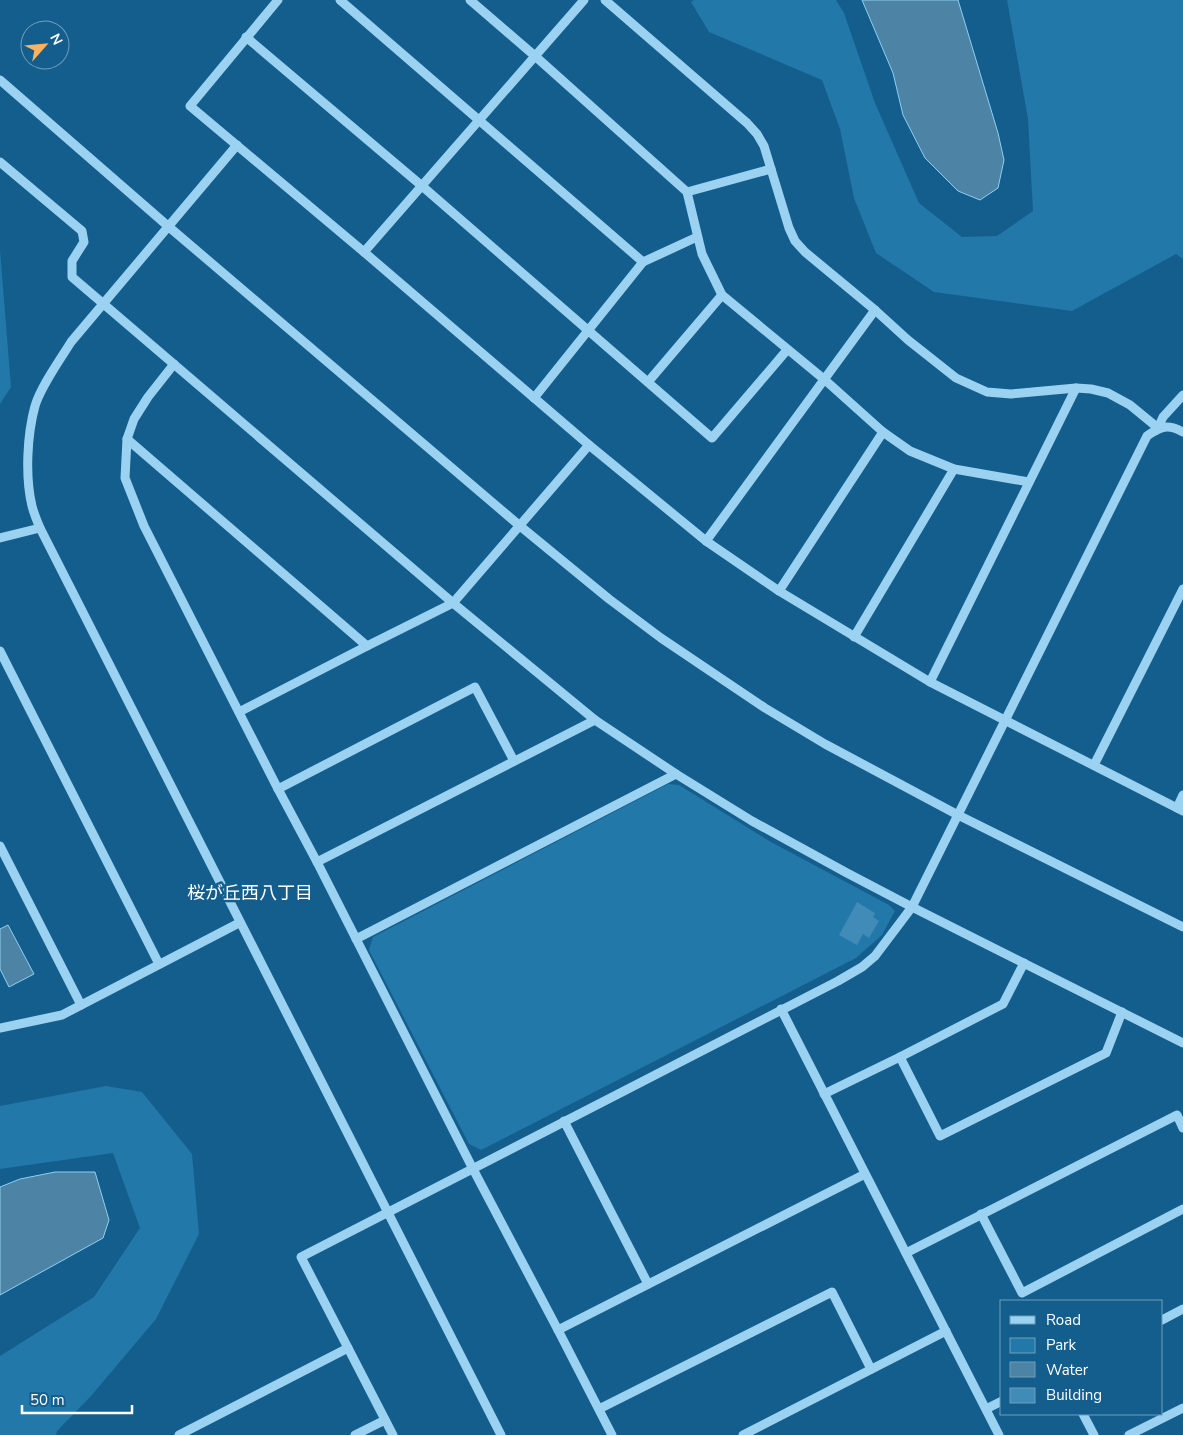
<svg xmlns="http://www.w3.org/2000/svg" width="1183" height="1435" font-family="'Nunito Sans','Noto Sans JP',sans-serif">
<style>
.green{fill:#2278a9}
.water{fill:#4d83a4;stroke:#8dd0f4}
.building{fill:#408bb7}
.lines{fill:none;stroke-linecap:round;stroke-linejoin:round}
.minor{stroke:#9bd2f1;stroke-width:9}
.labels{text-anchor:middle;stroke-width:5;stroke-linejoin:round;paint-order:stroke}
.neighbourhood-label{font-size:18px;fill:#fff;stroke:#135e8c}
</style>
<rect width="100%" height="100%" fill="#135e8c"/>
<!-- green -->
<g class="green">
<path d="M694,0H836L844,13L875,103L919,203L962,237L997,236L1033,211L1028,119L1007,0H1183V259L1176,254L1072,311L934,292L876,253L854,198L840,129L822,80L709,32L691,2Z"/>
<path d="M0,250L11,387L0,404Z"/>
<path d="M668,784L679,785L771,842L889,905L895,911L882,935L856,958L481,1150L469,1144L369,950L373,937Z"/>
<path d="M106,1086L142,1092L192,1154L199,1234L156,1319L91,1396L57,1431L56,1435H0V1356L94,1297L140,1228L113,1153L0,1169V1106Z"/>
</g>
<!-- water -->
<g class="water">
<path d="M862,0H958L998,133L1004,160L998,188L980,200L958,191L925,158L903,115L893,73Z"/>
<path d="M8,925L34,974L9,987L0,969V929Z"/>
<path d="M55,1172H95L109,1220L103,1238L0,1295V1187L20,1179Z"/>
</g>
<!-- building -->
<path class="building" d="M857,902L875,913L873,917L879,921L869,938L863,934L857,945L839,935Z"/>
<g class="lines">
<!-- minor -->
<g class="minor">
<path d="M278,0L190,106L364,252L589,445L706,541L779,591L930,682L1183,811"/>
<path d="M340,0L643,262"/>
<path d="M470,0L535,56L687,192L702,254L722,295L825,380L883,432L910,451L954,469L1029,482"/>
<path d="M605,0L747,123L757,134L764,146L789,228L795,241L805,252L875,310L908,340L956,378L987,392L1011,394L1076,388L1091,389L1108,393L1130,405L1158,428"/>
<path d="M246,37L422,186L712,438L787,350"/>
<path d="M0,80L169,227L520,526L609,599L661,638L765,708L825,744L958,815L1183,927"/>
<path d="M237,145L71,342C60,360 41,386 35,406C27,435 25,477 32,506C34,514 37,521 40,528L501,1435"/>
<path d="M0,162L82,231L84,242L72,261V277L453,603L595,720L676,774L752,821L847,873L912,907L1183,1043"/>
<path d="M687,192L771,169"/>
<path d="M364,252L584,0"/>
<path d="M174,364L148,397L134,419L127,439L125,478L144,526L278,789L317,862L473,1169L558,1330L612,1435"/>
<path d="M648,382L722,295"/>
<path d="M534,398L643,262L697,237"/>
<path d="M1158,428L1163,417L1183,395"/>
<path d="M127,439L367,646"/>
<path d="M0,538L40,528"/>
<path d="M706,541L875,310"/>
<path d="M779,591L883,432"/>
<path d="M854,637L954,469"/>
<path d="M0,651L159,964"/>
<path d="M930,682L1076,388"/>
<path d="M239,712L367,646L453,603L589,445"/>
<path d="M1094,765L1183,589"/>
<path d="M278,789L475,687L514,761"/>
<path d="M1177,808L1183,795"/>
<path d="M0,846L81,1005"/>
<path d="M317,862L595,720"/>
<path d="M356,939L676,774"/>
<path d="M781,1009L999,1435"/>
<path d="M0,1028L62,1015L239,923"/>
<path d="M900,1057L940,1136L1106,1053L1122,1012"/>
<path d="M824,1094L900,1057L1003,1004L1024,963"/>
<path d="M564,1121L648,1284"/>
<path d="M981,1214L1022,1293L1183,1209"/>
<path d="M906,1253L1177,1115L1183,1128"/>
<path d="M1162,1320L1183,1309"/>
<path d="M558,1330L865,1174"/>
<path d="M599,1409L832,1292L871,1369"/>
<path d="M986,1409L1002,1401"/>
<path d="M1083,1414L1094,1435"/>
<path d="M179,1435L348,1348"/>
<path d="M355,1435L385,1420"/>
<path d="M393,1435L301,1257L838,981L862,967L875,956L912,907L1147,436C1161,426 1168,424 1183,432"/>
<path d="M743,1435L946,1331"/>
<path d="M1129,1435L1183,1408"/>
</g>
</g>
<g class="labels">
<!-- neighbourhood labels -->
<g class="neighbourhood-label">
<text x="250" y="899">桜が丘西八丁目</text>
</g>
</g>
<!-- legend -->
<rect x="1000" y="1300" width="162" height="115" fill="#135e8c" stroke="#719eba"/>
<rect x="1010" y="1316" width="25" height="8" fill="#9bd2f1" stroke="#719eba"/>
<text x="1046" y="1325" font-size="15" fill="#ffffff">Road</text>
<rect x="1010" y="1338" width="25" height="15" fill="#2278a9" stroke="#719eba"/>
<text x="1046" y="1350" font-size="15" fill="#ffffff">Park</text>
<rect x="1010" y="1362" width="25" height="15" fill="#4d83a4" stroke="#719eba"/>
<text x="1046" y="1375" font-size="15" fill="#ffffff">Water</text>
<rect x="1010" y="1388" width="25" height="15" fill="#408bb7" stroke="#719eba"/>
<text x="1046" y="1400" font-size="15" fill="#ffffff">Building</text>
<!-- north arrow -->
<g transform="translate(45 45) rotate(63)"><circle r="24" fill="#135e8c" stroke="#719eba"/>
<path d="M0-4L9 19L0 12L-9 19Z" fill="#ffb15b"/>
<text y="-8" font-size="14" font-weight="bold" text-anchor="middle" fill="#ffffff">N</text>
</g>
<!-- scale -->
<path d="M22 1405v8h110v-8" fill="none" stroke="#ffffff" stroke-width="2.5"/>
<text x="30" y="1405" font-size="15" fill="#ffffff" stroke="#135e8c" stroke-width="4" paint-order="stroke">50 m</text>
</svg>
